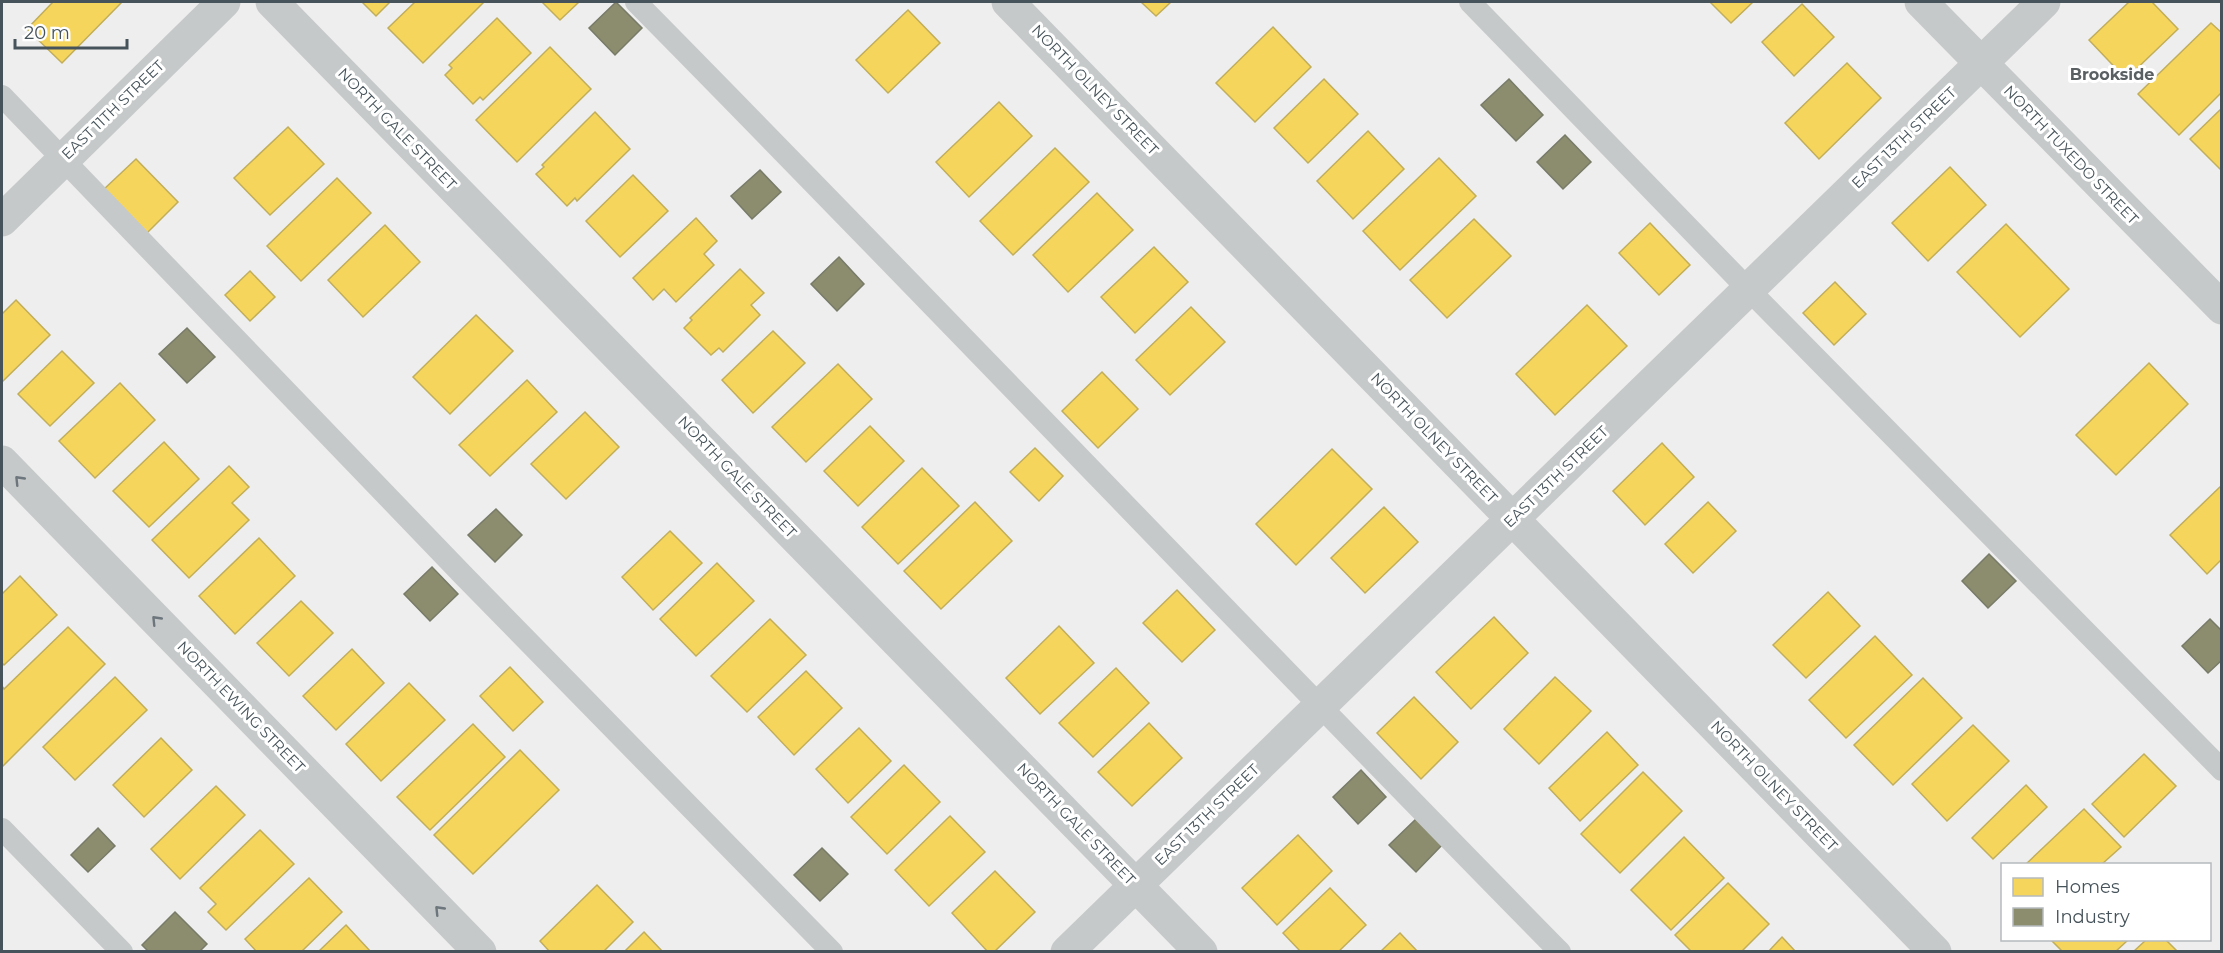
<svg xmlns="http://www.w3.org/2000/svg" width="2223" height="953" font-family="Montserrat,sans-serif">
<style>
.homes{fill:#f6d55c;stroke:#c1ae5b;stroke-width:1.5}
.industry{fill:#8c8c6e;stroke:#777b68;stroke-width:1.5}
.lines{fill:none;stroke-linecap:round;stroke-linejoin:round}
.service{stroke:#c6c9ca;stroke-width:22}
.minor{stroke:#c6c9ca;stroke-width:33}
.oneway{stroke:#6c767c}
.labels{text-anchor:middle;stroke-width:6;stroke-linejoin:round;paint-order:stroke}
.street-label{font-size:15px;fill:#46535a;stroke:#fff}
.neighbourhood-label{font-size:16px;font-weight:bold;fill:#5a5f62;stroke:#fff}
</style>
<rect width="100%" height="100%" fill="#efeeee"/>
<!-- homes -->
<g class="homes">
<path d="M53,2H122L62,63L27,29Z"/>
<path d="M362,2H390L376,16Z"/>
<path d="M415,2H484L423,63L388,28Z"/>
<path d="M542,2H579L560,20Z"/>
<path d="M1141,2H1171L1156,16Z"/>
<path d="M1710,2H1753L1731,23Z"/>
<path d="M2129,2H2152L2178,29L2126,79L2089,40Z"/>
<path d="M1802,4L1834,37L1794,76L1762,42Z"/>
<path d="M908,10L940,43L888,93L856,60Z"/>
<path d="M497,18L531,53L483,100L480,97L473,104L445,75L452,68L449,65Z"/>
<path d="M2211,23L2222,33V92L2179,135L2138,94Z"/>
<path d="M1273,27L1311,67L1255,122L1216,83Z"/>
<path d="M550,47L591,89L517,162L476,120Z"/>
<path d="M1847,63L1881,98L1819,159L1785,123Z"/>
<path d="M1324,79L1358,114L1308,163L1274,128Z"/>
<path d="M999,102L1032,136L969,197L936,162Z"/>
<path d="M2222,108V171L2190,139Z"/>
<path d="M595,112L630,149L577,201L575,198L567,206L536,174L544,167L542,165Z"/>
<path d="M288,127L324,164L270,215L234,178Z"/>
<path d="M1368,131L1404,169L1353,219L1317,181Z"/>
<path d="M1055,148L1089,182L1013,255L980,221Z"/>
<path d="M1439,158L1476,196L1400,270L1363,231Z"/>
<path d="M136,159L178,202L145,235L102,191Z"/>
<path d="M1950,167L1986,205L1928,261L1892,223Z"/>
<path d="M633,175L668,211L620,257L586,221Z"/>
<path d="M337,178L371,213L301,281L267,246Z"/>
<path d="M1097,193L1133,230L1068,292L1033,255Z"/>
<path d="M696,218L717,241L704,254L714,265L676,302L664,289L653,300L633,278Z"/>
<path d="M1474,219L1511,256L1447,318L1410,280Z"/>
<path d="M1650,223L1690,265L1659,295L1619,253Z"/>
<path d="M2006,224L2069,289L2020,337L1957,272Z"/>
<path d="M385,225L420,262L363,317L328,280Z"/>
<path d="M1154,247L1188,282L1135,333L1101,297Z"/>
<path d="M740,269L764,293L751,305L760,315L723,352L719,348L711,355L684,328L692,320L690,318Z"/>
<path d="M250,271L275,297L250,321L225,295Z"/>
<path d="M1835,282L1866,314L1834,345L1803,313Z"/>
<path d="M16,300L50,335L2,382V314Z"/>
<path d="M1587,305L1627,346L1555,415L1516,374Z"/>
<path d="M1191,307L1225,342L1170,395L1136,360Z"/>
<path d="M476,315L513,351L450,414L413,377Z"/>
<path d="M773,331L805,363L753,413L722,380Z"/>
<path d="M62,351L94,383L50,426L18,394Z"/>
<path d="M2149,363L2188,404L2116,475L2076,435Z"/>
<path d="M838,364L872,399L806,462L772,427Z"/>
<path d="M1102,372L1138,409L1098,448L1062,411Z"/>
<path d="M527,380L557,412L490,476L459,445Z"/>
<path d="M120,383L155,420L95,478L59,441Z"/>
<path d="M585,412L619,447L566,499L531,464Z"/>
<path d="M870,426L904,461L858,506L824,471Z"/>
<path d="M164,442L199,479L149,527L113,491Z"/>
<path d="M1662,443L1694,477L1645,525L1613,491Z"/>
<path d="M1035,448L1063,476L1039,501L1010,472Z"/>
<path d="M1332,449L1372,489L1296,565L1256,524Z"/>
<path d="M229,466L249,487L232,503L249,520L189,578L152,540Z"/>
<path d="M922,468L959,506L898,564L862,527Z"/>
<path d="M2222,485V559L2207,574L2170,535Z"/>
<path d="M975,502L1012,541L941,609L904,571Z"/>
<path d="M1708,502L1736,531L1693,573L1665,544Z"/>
<path d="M1384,507L1418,542L1365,593L1331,558Z"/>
<path d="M670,531L702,563L653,610L622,577Z"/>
<path d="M259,538L295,576L235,634L199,596Z"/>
<path d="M717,563L754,601L696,656L660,619Z"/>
<path d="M20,576L57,615L4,665L2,663V594Z"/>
<path d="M1177,590L1215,630L1182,662L1143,623Z"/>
<path d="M1828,592L1860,626L1806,678L1773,645Z"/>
<path d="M301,601L333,633L289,676L257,643Z"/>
<path d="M1494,617L1528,653L1471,709L1436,672Z"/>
<path d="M770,619L806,655L747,712L711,676Z"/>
<path d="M1059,626L1094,663L1040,714L1006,678Z"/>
<path d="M68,627L105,664L2,767V686L4,689Z"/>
<path d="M1875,636L1912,675L1846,738L1809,700Z"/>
<path d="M352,649L384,683L336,730L303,696Z"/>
<path d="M510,667L543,702L513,731L480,696Z"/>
<path d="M1116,668L1149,703L1093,757L1059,723Z"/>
<path d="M806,671L842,708L794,755L758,717Z"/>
<path d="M115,677L147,710L75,780L43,747Z"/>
<path d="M1555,677L1591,711L1539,764L1504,729Z"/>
<path d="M1923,678L1962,718L1893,785L1854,745Z"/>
<path d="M409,683L445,720L381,781L346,744Z"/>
<path d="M1414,697L1458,742L1421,779L1377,733Z"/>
<path d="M1149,723L1182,758L1132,806L1098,772Z"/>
<path d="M473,724L505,757L430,830L397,797Z"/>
<path d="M1973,725L2009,761L1947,821L1912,784Z"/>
<path d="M859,728L891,761L848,803L816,769Z"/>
<path d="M1607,732L1638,765L1580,821L1549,788Z"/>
<path d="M161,738L192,770L144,817L113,785Z"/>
<path d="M520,750L559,790L473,874L434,835Z"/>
<path d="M2144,754L2176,786L2124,837L2092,804Z"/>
<path d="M904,765L940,802L887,854L851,817Z"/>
<path d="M1643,772L1682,811L1620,873L1581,834Z"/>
<path d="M2026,785L2047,807L1993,859L1972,838Z"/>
<path d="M216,786L245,815L180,879L151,849Z"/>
<path d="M2084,809L2121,847L2102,864H2026Z"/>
<path d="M950,816L985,852L929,906L895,870Z"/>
<path d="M260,830L294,864L226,930L208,912L216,904L200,888Z"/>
<path d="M1298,835L1332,871L1277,925L1242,888Z"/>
<path d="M1684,837L1724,878L1671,930L1631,890Z"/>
<path d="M995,871L1035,912L994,952H988L952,913Z"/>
<path d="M309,878L342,912L301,952H257L245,939Z"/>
<path d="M1728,883L1769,924L1741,952H1692L1675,935Z"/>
<path d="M597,885L633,922L603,952H550L540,941Z"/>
<path d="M1330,888L1366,925L1338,952H1301L1283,933Z"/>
<path d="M346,925L371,952H318Z"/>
<path d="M644,932L663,952H624Z"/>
<path d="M1400,933L1418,952H1380Z"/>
<path d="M1782,937L1796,952H1768Z"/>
<path d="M2051,940H2128L2115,952H2063Z"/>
<path d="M2146,940H2166L2178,952H2133Z"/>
</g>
<!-- industry -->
<g class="industry">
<path d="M616,2L642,28L615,55L589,28Z"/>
<path d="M1509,79L1543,115L1516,141L1481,105Z"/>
<path d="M1565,135L1591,162L1563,189L1537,162Z"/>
<path d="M760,170L781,192L752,219L731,196Z"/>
<path d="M839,257L864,284L837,311L811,284Z"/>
<path d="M187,328L215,357L187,383L159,354Z"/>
<path d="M496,509L522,535L495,562L468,535Z"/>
<path d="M1989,554L2016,581L1988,608L1962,581Z"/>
<path d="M432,567L458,594L430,621L404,594Z"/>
<path d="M2210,619L2222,631V660L2208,673L2182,646Z"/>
<path d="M1361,770L1386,797L1358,824L1333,797Z"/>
<path d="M1417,818L1443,844L1416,872L1389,845Z"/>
<path d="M98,828L115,846L88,872L71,855Z"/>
<path d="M822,848L848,874L820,901L794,875Z"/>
<path d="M175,912L207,944L199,952H149L142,945Z"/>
</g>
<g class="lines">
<!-- service -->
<g class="service">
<path d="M636,2C946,316 1250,637 1560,952"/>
<path d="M1470,2L1748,289L2222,770"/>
<path d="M2,96L463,575L832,952"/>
<path d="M2,829L122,952"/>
</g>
<!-- minor -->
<g class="minor">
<path d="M272,2L1201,952"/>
<path d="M1008,2L1935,952"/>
<path d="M1921,2L2222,308"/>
<path d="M2,220L224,2"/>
<path d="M2,462L480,952"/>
<path d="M1067,952L2044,2"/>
</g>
</g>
<!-- one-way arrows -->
<defs><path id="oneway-chevron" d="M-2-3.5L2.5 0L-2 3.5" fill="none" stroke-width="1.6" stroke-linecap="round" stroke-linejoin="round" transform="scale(1.5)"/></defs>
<g class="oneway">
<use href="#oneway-chevron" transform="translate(19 480) rotate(-134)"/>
<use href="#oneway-chevron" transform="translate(156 620) rotate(-134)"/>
<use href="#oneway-chevron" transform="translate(439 910) rotate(-134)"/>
</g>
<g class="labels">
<!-- street labels -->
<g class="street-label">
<text transform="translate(1095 90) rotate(46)" y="5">NORTH OLNEY STREET</text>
<text transform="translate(113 110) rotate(-44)" y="5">EAST 11TH STREET</text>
<text transform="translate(397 129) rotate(46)" y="5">NORTH GALE STREET</text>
<text transform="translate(1904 138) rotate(-44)" y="5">EAST 13TH STREET</text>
<text transform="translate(2071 155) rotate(46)" y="5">NORTH TUXEDO STREET</text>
<text transform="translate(1434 438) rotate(46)" y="5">NORTH OLNEY STREET</text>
<text transform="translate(737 477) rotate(46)" y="5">NORTH GALE STREET</text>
<text transform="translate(1556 477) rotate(-44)" y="5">EAST 13TH STREET</text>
<text transform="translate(241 707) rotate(46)" y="5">NORTH EWING STREET</text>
<text transform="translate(1774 786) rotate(46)" y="5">NORTH OLNEY STREET</text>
<text transform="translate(1207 815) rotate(-44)" y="5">EAST 13TH STREET</text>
<text transform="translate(1076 824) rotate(46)" y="5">NORTH GALE STREET</text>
</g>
<!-- neighbourhood labels -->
<g class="neighbourhood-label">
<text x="2112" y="80">Brookside</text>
</g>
</g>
<!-- border -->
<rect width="2223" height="953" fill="none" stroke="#46535a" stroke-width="6"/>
<!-- legend -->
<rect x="2001" y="863" width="210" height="78" fill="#ffffff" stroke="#b5babd" stroke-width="1.5"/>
<rect x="2013" y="878" width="30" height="18" fill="#f6d55c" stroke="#b5babd" stroke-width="1.5"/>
<text x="2055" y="893" font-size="18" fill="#46535a">Homes</text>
<rect x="2013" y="908" width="30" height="18" fill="#8c8c6e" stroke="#b5babd" stroke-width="1.5"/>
<text x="2055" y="923" font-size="18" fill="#46535a">Industry</text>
<!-- scale -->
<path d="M15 39v9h112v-9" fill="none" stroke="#46535a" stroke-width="3"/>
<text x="24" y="39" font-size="18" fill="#46535a" stroke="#ffffff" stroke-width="4.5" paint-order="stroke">20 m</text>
</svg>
